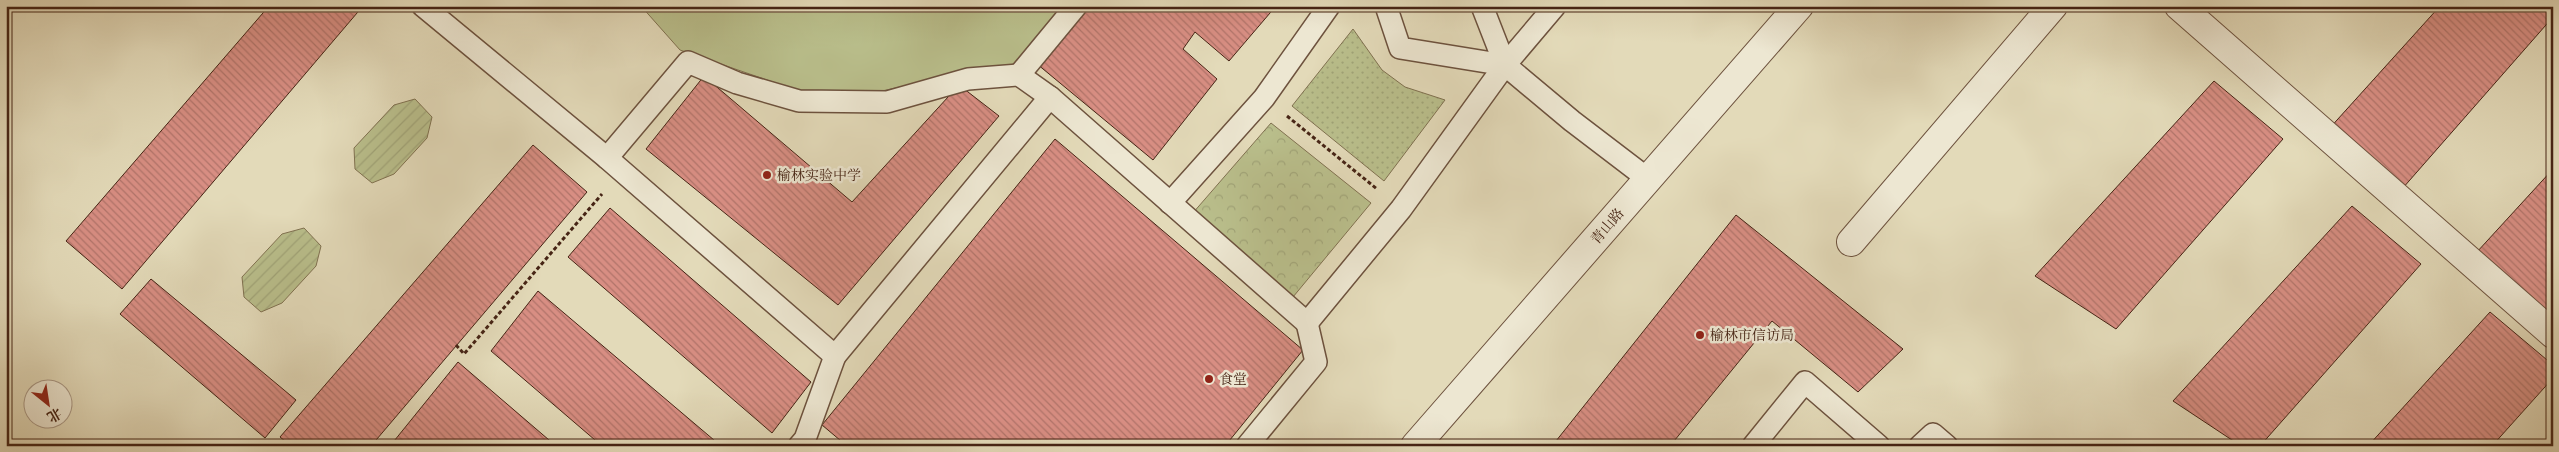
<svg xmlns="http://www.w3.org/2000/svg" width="2559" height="452" font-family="Alegreya,'Noto Serif SC',serif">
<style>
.grass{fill:url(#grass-dots);stroke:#807150}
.forest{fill:url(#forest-crowns);stroke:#807150}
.park{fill:#b9be8b;stroke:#807150}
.garden{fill:url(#garden-furrows);stroke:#807150}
.building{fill:url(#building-back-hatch);stroke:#462415}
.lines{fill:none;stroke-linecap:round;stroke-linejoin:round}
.service-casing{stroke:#6d523e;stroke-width:24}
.minor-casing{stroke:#6d523e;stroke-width:30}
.tertiary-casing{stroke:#6d523e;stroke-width:30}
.path{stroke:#462415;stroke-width:3;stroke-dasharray:4 2.5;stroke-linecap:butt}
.service{stroke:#ede7d2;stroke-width:21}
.minor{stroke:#ede7d2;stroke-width:28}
.tertiary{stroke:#ede7d2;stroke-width:28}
.poi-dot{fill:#8f2418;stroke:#ede7d2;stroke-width:2}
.labels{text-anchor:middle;stroke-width:5;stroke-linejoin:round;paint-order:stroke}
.poi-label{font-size:14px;fill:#462415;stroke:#ede7d2;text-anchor:start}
.street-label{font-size:14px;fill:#462415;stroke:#ede7d2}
</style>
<defs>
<pattern id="grass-dots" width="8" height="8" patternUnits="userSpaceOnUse" patternTransform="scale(1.25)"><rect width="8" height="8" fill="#b9be8b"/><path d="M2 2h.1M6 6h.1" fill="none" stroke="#a0a377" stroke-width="1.8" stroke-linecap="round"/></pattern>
<pattern id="forest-crowns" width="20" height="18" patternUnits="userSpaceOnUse" patternTransform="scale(1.25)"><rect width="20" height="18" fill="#b9be8b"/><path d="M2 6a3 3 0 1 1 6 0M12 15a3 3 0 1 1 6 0" fill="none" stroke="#a0a377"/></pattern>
<pattern id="garden-furrows" width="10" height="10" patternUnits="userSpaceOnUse" patternTransform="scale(1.25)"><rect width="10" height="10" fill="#b9be8b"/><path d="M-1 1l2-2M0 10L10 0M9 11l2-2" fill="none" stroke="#a0a377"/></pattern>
<pattern id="building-back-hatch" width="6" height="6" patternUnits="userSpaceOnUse" patternTransform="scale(1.25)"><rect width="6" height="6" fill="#d88e83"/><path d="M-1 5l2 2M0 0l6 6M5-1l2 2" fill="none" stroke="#b1746a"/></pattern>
</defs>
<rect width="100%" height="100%" fill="#e3dab9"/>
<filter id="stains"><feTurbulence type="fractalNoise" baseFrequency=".004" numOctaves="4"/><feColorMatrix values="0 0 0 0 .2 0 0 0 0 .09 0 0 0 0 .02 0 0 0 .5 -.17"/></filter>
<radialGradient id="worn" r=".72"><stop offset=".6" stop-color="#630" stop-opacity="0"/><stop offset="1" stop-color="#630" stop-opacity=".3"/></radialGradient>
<!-- grass -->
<path class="grass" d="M1353,29L1382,70L1405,87L1445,100L1384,181L1292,106Z"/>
<!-- forest -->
<path class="forest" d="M1271,123L1371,203L1293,297L1192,214Z"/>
<!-- park -->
<path class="park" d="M641,6H1069L1017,67L954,75L882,91L796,90L680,50Z"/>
<!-- garden -->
<g class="garden">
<path d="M415,99L432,117L427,138L394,174L372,183L355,169L354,148L394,105Z"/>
<path d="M304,228L321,246L316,266L282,303L261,312L244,297L242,277L282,234Z"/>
</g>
<!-- building -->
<g class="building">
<path d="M269,6H363L122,289L66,241Z"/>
<path d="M1082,6H1125L1129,9L1132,6H1276L1229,61L1195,32L1183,49L1217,79L1153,160L1037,64Z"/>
<path d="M2440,6H2553V17L2402,189L2328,130Z"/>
<path d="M704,76L852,202L959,85L999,116L838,305L646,149Z"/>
<path d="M2214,81L2283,139L2116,329L2035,276Z"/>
<path d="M1055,139L1303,350L1225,446H847L822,425Z"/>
<path d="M533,145L587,192L371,446H291L280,437Z"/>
<path d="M2553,169V310L2547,317L2476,253Z"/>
<path d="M2352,206L2421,264L2260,446H2241L2173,401Z"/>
<path d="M610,208L811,382L772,433L568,257Z"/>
<path d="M1736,215L1903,349L1858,392L1772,321L1670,446H1552Z"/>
<path d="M151,279L296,400L265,438L120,314Z"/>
<path d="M538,291L721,446H602L491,351Z"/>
<path d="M2490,312L2553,365V378L2492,446H2368Z"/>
<path d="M458,362L556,446H390Z"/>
</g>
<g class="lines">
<!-- service casing -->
<g class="service-casing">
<g id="service">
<path d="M423,6L607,158L835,356L1050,97"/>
<path d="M1386,6L1400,48L1505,65"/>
<path d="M1482,6L1505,65L1572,121L1648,179"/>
<path d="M1019,75L1076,6"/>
<path d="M607,158L688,62L737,83L799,101L887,102L968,79L1019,75L1050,97L1307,323L1401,209L1505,65L1555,6"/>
<path d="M1170,203L1264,98L1329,6"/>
<path d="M799,446L805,439L835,356"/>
<path d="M1247,446L1316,362L1307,323"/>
<path d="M1753,446L1805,382L1879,446"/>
<path d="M1920,446L1933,434L1947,446"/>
</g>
</g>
<!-- minor casing -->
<g class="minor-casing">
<g id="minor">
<path d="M2179,6L2553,334"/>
<path d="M1851,242L2053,6"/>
</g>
</g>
<!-- tertiary casing -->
<g class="tertiary-casing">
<path id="tertiary" d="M1415,446L1799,6"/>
</g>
<!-- path -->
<g class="path">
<path d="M1287,116L1377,189"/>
<path d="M456,345L464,354L602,194"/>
</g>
<!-- service -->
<use href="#service" class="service"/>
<!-- minor -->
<use href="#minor" class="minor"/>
<!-- tertiary -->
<use href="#tertiary" class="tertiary"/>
</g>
<!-- markers -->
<g class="poi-dot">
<circle cx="767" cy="175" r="5"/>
<circle cx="1700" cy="335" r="5"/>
<circle cx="1209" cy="379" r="5"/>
</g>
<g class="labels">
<!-- poi labels -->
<g class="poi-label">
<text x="777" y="180">榆林实验中学</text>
<text x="1710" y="340">榆林市信访局</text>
<text x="1219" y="384">食堂</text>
</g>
<!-- street labels -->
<g class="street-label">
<text transform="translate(1607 226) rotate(-49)" y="5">青山路</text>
</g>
</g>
<!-- margin -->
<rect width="2559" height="452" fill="none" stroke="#e3dab9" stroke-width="25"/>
<rect x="8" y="8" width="2544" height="437" fill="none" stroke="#462415" stroke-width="2.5"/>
<rect x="12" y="12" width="2534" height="427" fill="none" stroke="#462415"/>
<!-- north arrow -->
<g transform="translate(48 404) rotate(150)"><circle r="24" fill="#ede7d2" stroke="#aa9986"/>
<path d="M0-4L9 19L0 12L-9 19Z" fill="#8f2418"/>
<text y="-8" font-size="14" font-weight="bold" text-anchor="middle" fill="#462415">北</text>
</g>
<rect width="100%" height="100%" filter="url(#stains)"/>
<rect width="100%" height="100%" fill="url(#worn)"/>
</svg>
